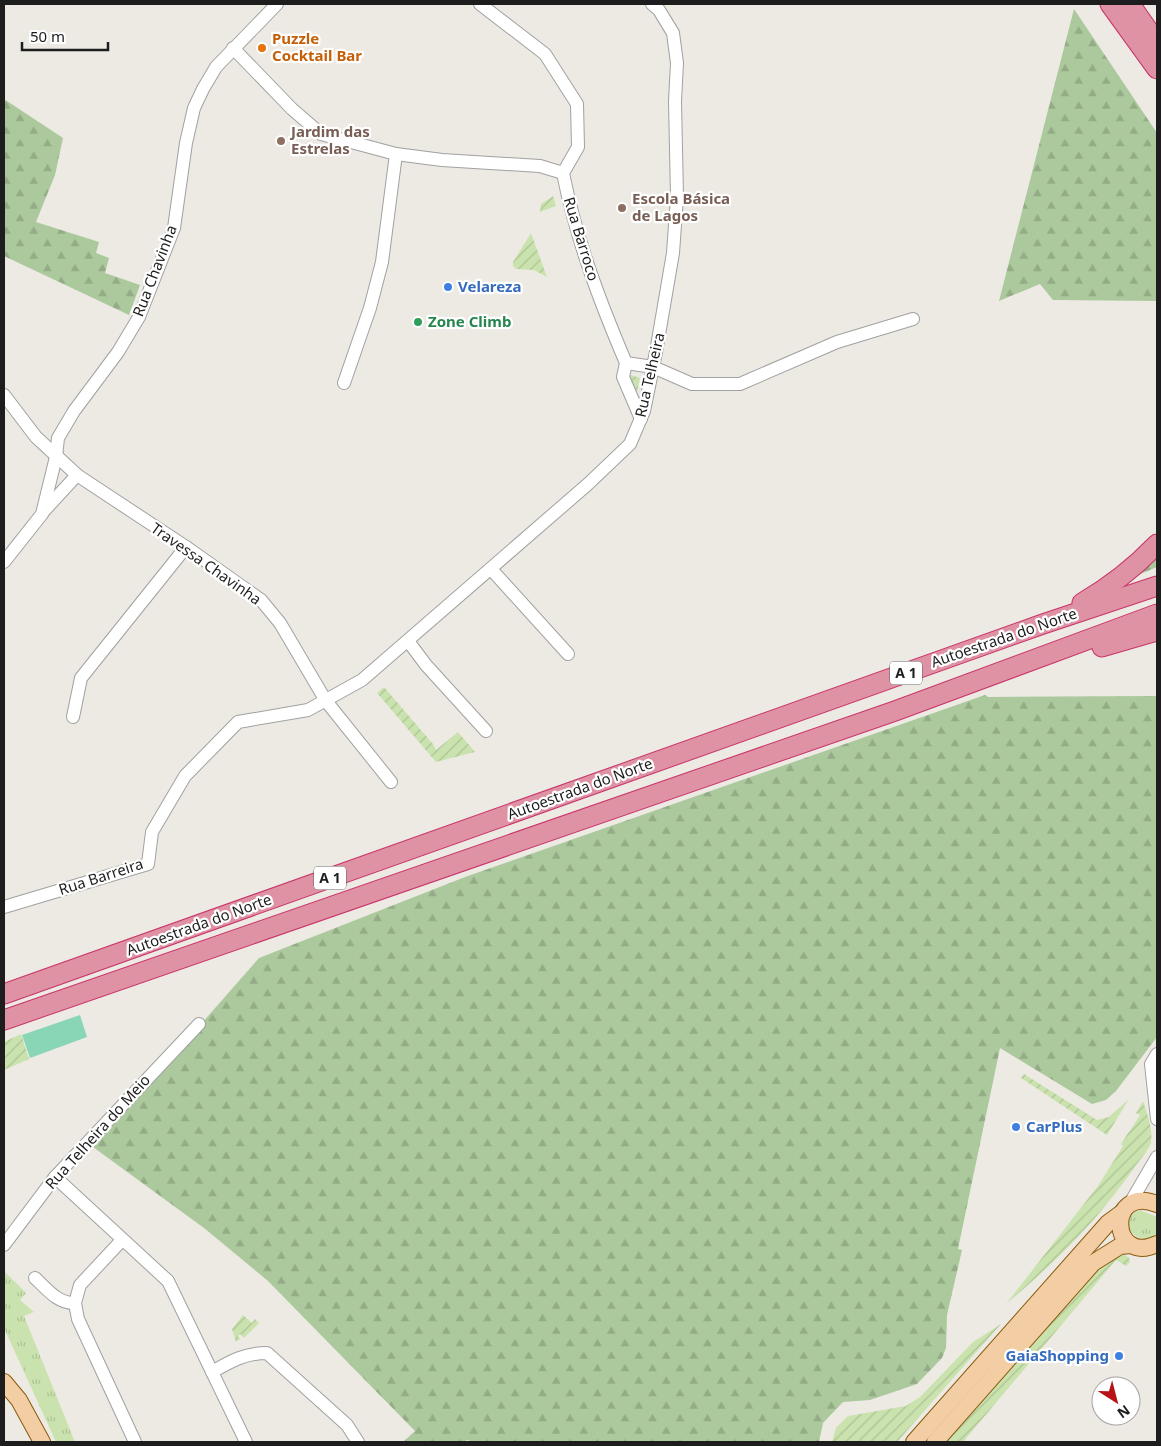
<svg xmlns="http://www.w3.org/2000/svg" width="1161" height="1446" font-family="'Noto Sans',sans-serif">
<style>
.grass{fill:url(#grass-tufts)}
.forest{fill:url(#forest-firs)}
.garden{fill:url(#garden-furrows)}
.pitch{fill:#88d6b5}
.lines{fill:none;stroke-linecap:round;stroke-linejoin:round}
.minor-casing{stroke:#a1a1a1;stroke-width:14}
.major-casing{stroke:#895b0d;stroke-width:18}
.highway-casing{stroke:#c9336c;stroke-width:21}
.minor{stroke:#fff;stroke-width:12}
.major{stroke:#f3cda3;stroke-width:16}
.highway{stroke:#de92a3;stroke-width:19}
.food-dot{fill:#e8710a;stroke:#fff;stroke-width:2}
.education-dot{fill:#8d6e63;stroke:#fff;stroke-width:2}
.shop-dot{fill:#3f7fe0;stroke:#fff;stroke-width:2}
.leisure-dot{fill:#2e9e5b;stroke:#fff;stroke-width:2}
.labels{text-anchor:middle;stroke-width:4.5;stroke-linejoin:round;paint-order:stroke}
.shield{fill:#fff;stroke:#616161;stroke-width:1}
.shield-label{font-size:14px;font-weight:bold;fill:#1d1d1d}
.food-label{font-size:15px;font-weight:bold;fill:#c56008;stroke:#fff;text-anchor:start}
.education-label{font-size:15px;font-weight:bold;fill:#785e54;stroke:#fff;text-anchor:start}
.street-label{font-size:15px;fill:#1d1d1d;stroke:#fff}
.shop-label{font-size:15px;font-weight:bold;fill:#366cbe;stroke:#fff;text-anchor:start}
.leisure-label{font-size:15px;font-weight:bold;fill:#27864d;stroke:#fff;text-anchor:start}
</style>
<defs>
<pattern id="grass-tufts" width="24" height="20" patternUnits="userSpaceOnUse" patternTransform="scale(1.25)"><rect width="24" height="20" fill="#cae3ae"/><path d="M3 7l-1-3M5 7V3M7 7l1-3M15 17l-1-3M17 17v-4M19 17l1-3" fill="none" stroke="#adc295"/></pattern>
<pattern id="forest-firs" width="22" height="20" patternUnits="userSpaceOnUse" patternTransform="scale(1.25)"><rect width="22" height="20" fill="#abc99c"/><path d="M5 1l3.5 6h-7zM16 11l3.5 6h-7z" fill="#93ac86"/></pattern>
<pattern id="garden-furrows" width="10" height="10" patternUnits="userSpaceOnUse" patternTransform="scale(1.25)"><rect width="10" height="10" fill="#cae3ae"/><path d="M-1 1l2-2M0 10L10 0M9 11l2-2" fill="none" stroke="#adc295"/></pattern>
</defs>
<rect width="100%" height="100%" fill="#edeae4"/>
<!-- grass -->
<g class="grass">
<path d="M1140,1210L1157,1217V1234C1148,1242 1135,1239 1129,1229C1127,1218 1129,1213 1140,1210Z"/>
<path d="M4,1271L26,1293L20,1300L34,1312L24,1316L75,1442H56L4,1328Z"/>
</g>
<!-- forest -->
<g class="forest">
<path d="M1074,9L1157,133V301L1053,300L1040,284L999,301Z"/>
<path d="M4,99L63,138L55,175L36,222L99,242L96,253L109,258L105,273L140,285L129,315L4,256Z"/>
<path d="M1157,555V567L1138,575Z"/>
<path d="M985,695L988,697L1157,696V1037L1116,1091L1106,1100L1092,1104L1000,1048L958,1249L962,1250L947,1315L946,1348L942,1358L917,1384L870,1400L843,1402L823,1423L819,1442H474L467,1440L464,1442H403L415,1431L268,1281L204,1228L93,1147L259,958L465,877Z"/>
</g>
<!-- garden -->
<g class="garden">
<path d="M553,196L556,206L540,212L541,204Z"/>
<path d="M531,233L547,277L534,270L516,269L513,266V262Z"/>
<path d="M628,374L640,378L636,397Z"/>
<path d="M384,687L433,744L436,750L458,732L475,752L436,762L377,693Z"/>
<path d="M21,1034L29,1059L4,1070V1042Z"/>
<path d="M1024,1074L1097,1120L1109,1117L1129,1099L1107,1135L1021,1078Z"/>
<path d="M1143,1101C1147,1113 1153,1129 1151,1142C1149,1150 1139,1161 1134,1168C1098,1220 1055,1263 1006,1304L1098,1186L1123,1146L1121,1144L1140,1115L1136,1113Z"/>
<path d="M1124,1254L1129,1258L1130,1262L1126,1266L1116,1260L963,1442H946L1098,1269L1118,1255Z"/>
<path d="M243,1315L252,1323L255,1319L259,1323L244,1338L240,1334L238,1336L240,1339L236,1342L232,1329Z"/>
<path d="M1001,1324L897,1442H832L836,1428L848,1416L906,1406L920,1397L973,1342Z"/>
</g>
<!-- pitch -->
<path class="pitch" d="M80,1015L87,1037L30,1058L22,1035Z"/>
<g class="lines">
<!-- minor casing -->
<g class="minor-casing">
<g id="minor">
<path d="M480,4L545,54L577,104L578,147L563,173C576,239 600,302 626,363L653,367L692,384H740L837,342L913,319"/>
<path d="M233,48L292,109L321,134L396,154L442,160L540,166L563,173"/>
<path d="M626,363L623,377L641,419"/>
<path d="M344,383L370,308L382,262L396,154"/>
<path d="M4,395L36,437L77,475L186,547L261,600L280,623L326,701L391,782"/>
<path d="M43,512L77,475"/>
<path d="M4,562L42,514L56,457L58,438L74,411L118,352L139,317L174,228L186,143L194,108L203,89L216,67L277,4"/>
<path d="M491,569L568,654"/>
<path d="M408,641L426,665L486,731"/>
<path d="M73,717L81,678L186,547"/>
<path d="M4,907L148,864L152,832L185,776L238,722L308,710L362,680L588,484L630,444L644,411L656,352L673,253L677,197L675,101L677,63L673,33L659,10L652,4"/>
<path d="M1157,1054L1151,1064L1157,1119"/>
<path d="M55,1177L168,1281L246,1442"/>
<path d="M1129,1205L1157,1157"/>
<path d="M122,1240L80,1285L75,1303L78,1319L135,1442"/>
<path d="M4,1245L55,1177L199,1024"/>
<path d="M35,1278C47,1289 58,1304 75,1303"/>
<path d="M212,1372C231,1361 245,1353 267,1353L347,1425L358,1442"/>
</g>
</g>
<!-- major casing -->
<g class="major-casing">
<g id="major">
<path d="M1157,1204C1106,1184 1110,1266 1157,1244"/>
<path d="M4,1382L19,1400L42,1442"/>
<path d="M914,1442L1108,1223L1123,1212"/>
<path d="M935,1442L1093,1263L1120,1246L1131,1245"/>
</g>
</g>
<!-- highway casing -->
<g class="highway-casing">
<g id="highway">
<path d="M1110,4L1157,69"/>
<path d="M1130,4L1157,43"/>
<path d="M1082,603C1111,586 1134,568 1157,544"/>
<path d="M1102,647L1157,631"/>
<path d="M4,994L1043,624L1157,586"/>
<path d="M4,1020L895,711L1157,614"/>
</g>
</g>
<!-- minor -->
<use href="#minor" class="minor"/>
<!-- major -->
<use href="#major" class="major"/>
<!-- highway -->
<use href="#highway" class="highway"/>
</g>
<!-- markers -->
<circle class="food-dot" cx="262" cy="48" r="5"/>
<g class="education-dot">
<circle cx="281" cy="141" r="5"/>
<circle cx="622" cy="208" r="5"/>
</g>
<g class="shop-dot">
<circle cx="448" cy="287" r="5"/>
<circle cx="1016" cy="1127" r="5"/>
<circle cx="1119" cy="1356" r="5"/>
</g>
<circle class="leisure-dot" cx="418" cy="322" r="5"/>
<g class="labels">
<!-- shield labels -->
<g class="shield">
<rect x="890" y="661.5" width="32" height="23" rx="4"/>
<rect x="314" y="866.5" width="32" height="23" rx="4"/>
</g>
<g class="shield-label">
<text x="906" y="678">A 1</text>
<text x="330" y="883">A 1</text>
</g>
<!-- food labels -->
<g class="food-label">
<text x="272" y="44">Puzzle<tspan x="272" dy="17">Cocktail Bar</tspan></text>
</g>
<!-- education labels -->
<g class="education-label">
<text x="291" y="137">Jardim das<tspan x="291" dy="17">Estrelas</tspan></text>
<text x="632" y="204">Escola Básica<tspan x="632" dy="17">de Lagos</tspan></text>
</g>
<!-- street labels -->
<g class="street-label">
<text transform="translate(581 239) rotate(73)" y="5">Rua Barroco</text>
<text transform="translate(155 271) rotate(-69)" y="5">Rua Chavinha</text>
<text transform="translate(650 375) rotate(-77)" y="5">Rua Telheira</text>
<text transform="translate(206 564) rotate(35)" y="5">Travessa Chavinha</text>
<text transform="translate(1004 638) rotate(-19)" y="5">Autoestrada do Norte</text>
<text transform="translate(580 789) rotate(-20)" y="5">Autoestrada do Norte</text>
<text transform="translate(101 877) rotate(-18)" y="5">Rua Barreira</text>
<text transform="translate(199 925) rotate(-20)" y="5">Autoestrada do Norte</text>
<text transform="translate(98 1132) rotate(-48)" y="5">Rua Telheira do Meio</text>
</g>
<!-- shop labels -->
<g class="shop-label">
<text x="458" y="292">Velareza</text>
<text x="1026" y="1132">CarPlus</text>
<text x="1109" y="1361" text-anchor="end">GaiaShopping</text>
</g>
<!-- leisure labels -->
<g class="leisure-label">
<text x="428" y="327">Zone Climb</text>
</g>
</g>
<!-- border -->
<rect width="1161" height="1446" fill="none" stroke="#1d1d1d" stroke-width="10"/>
<!-- north arrow -->
<g transform="translate(1116 1401) rotate(144)"><circle r="24" fill="#ffffff" stroke="#a5a5a5"/>
<path d="M0-4L9 19L0 12L-9 19Z" fill="#b91118"/>
<text y="-8" font-size="14" font-weight="bold" text-anchor="middle" fill="#1d1d1d">N</text>
</g>
<!-- scale -->
<path d="M22 42v8h86v-8" fill="none" stroke="#1d1d1d" stroke-width="2.5"/>
<text x="30" y="42" font-size="15" fill="#1d1d1d" stroke="#ffffff" stroke-width="4" paint-order="stroke">50 m</text>
</svg>
